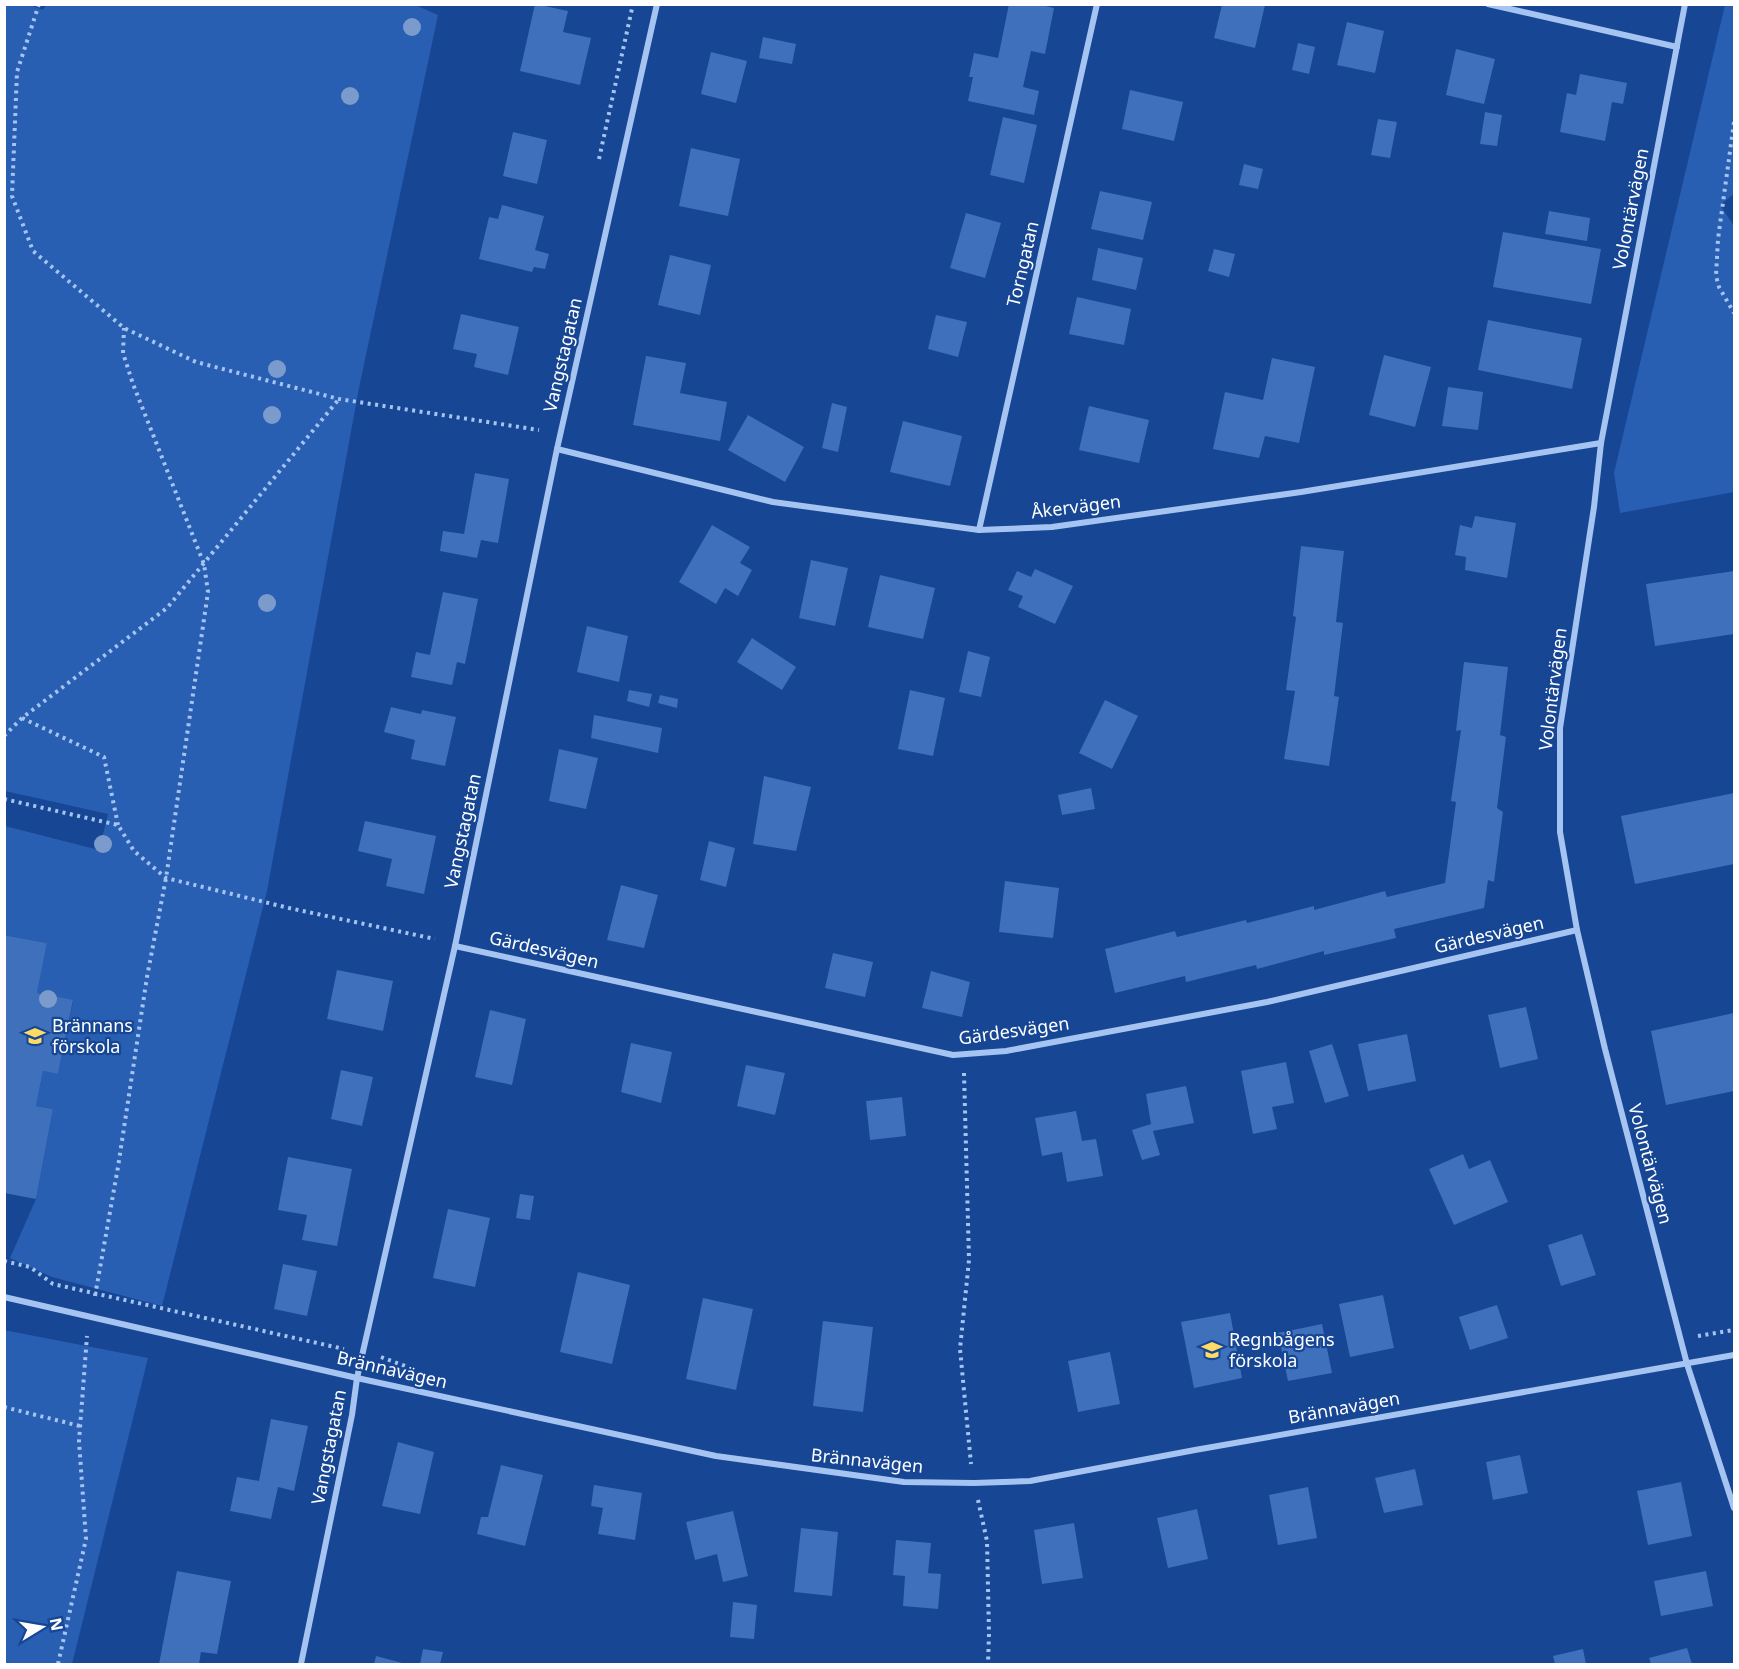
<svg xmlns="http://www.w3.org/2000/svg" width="1739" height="1669" font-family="'Noto Sans',sans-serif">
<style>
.green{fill:#285fb3}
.building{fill:#3e70bc}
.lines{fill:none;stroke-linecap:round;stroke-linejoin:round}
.path{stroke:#a6c4f1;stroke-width:4;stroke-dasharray:3 4.5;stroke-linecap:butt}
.street{stroke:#a6c4f1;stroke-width:6}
.tree{fill:#7b9bcd}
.labels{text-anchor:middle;stroke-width:4.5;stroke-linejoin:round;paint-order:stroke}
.street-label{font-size:18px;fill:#fff;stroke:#164694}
.poi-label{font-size:18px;fill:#fff;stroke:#164694;text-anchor:start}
</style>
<rect width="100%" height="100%" fill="#164694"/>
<!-- green -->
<g class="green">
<path d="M47,4H413L438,15L359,388L267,891L162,1306L52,1277L10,1258L36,1199L53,1109L36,1106L43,1071L58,1074L73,1001L37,993L47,943L5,935V826L99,850L108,814L5,791V5H30L43,10Z"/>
<path d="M1725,5H1734V194L1720,205L1734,226V492L1620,513L1614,473Z"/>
<path d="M4,1330L148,1358L72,1664H5Z"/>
</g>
<!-- building -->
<g class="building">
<path d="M535,4L568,11L563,32L591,38L580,85L520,71Z"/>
<path d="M1009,4H1037L1054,8L1045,54L1031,51L1023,87L1039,91L1034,115L968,101L973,77H969L974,53L998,58Z"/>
<path d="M1222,5H1265L1255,48L1214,38Z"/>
<path d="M1347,22L1384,31L1375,73L1337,65Z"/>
<path d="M763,37L796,44L792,64L759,58Z"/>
<path d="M1298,43L1315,47L1309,74L1292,70Z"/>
<path d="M1456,49L1495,59L1484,104L1446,95Z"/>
<path d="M711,52L747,61L736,103L701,94Z"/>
<path d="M1580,74L1627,83L1623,104L1612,102L1605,141L1560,132L1567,93L1576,95Z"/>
<path d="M1130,90L1183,102L1174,141L1122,129Z"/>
<path d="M1485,112L1502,115L1497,146L1480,144Z"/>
<path d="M1003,117L1037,125L1024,183L990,175Z"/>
<path d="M1378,119L1397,122L1390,158L1371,155Z"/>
<path d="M513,132L547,140L537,184L503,176Z"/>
<path d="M691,148L740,159L728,216L679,206Z"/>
<path d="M1244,164L1263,169L1258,189L1239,185Z"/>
<path d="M1100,191L1152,202L1143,240L1091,229Z"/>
<path d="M502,205L544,216L535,250L549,254L545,269L534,267L532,272L479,259L489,217L498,219Z"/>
<path d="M1549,211L1590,218L1587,241L1545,234Z"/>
<path d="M966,213L1001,223L985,278L950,268Z"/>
<path d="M1503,232L1601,249L1591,304L1493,287Z"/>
<path d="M1098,248L1143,258L1136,290L1092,280Z"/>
<path d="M1214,249L1235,254L1229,277L1208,271Z"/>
<path d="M670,255L711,265L700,315L658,305Z"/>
<path d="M1077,297L1131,309L1124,345L1069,334Z"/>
<path d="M461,314L519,327L508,375L474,367L477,354L453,349Z"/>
<path d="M936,315L967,322L958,357L928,349Z"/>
<path d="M1488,320L1582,338L1572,389L1478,370Z"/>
<path d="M1384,355L1431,367L1415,427L1369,415Z"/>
<path d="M646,356L686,363L680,393L727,402L720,441L633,425Z"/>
<path d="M1272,358L1315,367L1299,443L1265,436L1259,458L1213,449L1225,392L1263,400Z"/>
<path d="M1448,387L1483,392L1478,430L1442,426Z"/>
<path d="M832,403L847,407L838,452L822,448Z"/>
<path d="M1089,406L1149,420L1139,463L1079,450Z"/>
<path d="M748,415L804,447L785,482L728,450Z"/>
<path d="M903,421L962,436L950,486L890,472Z"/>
<path d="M475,473L509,479L498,543L481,540L477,558L440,551L443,531L464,534Z"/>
<path d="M1475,516L1516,523L1507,578L1465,570L1466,557L1455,555L1460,525L1472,528Z"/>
<path d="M712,525L750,547L740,563L752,570L738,596L725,588L716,604L679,582Z"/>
<path d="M1301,546L1344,551L1336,622L1343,623L1334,696L1339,697L1329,766L1284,759L1295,691L1286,690L1296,617L1293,616Z"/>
<path d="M811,560L848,568L835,626L799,618Z"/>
<path d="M1035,569L1073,586L1055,624L1018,607L1023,596L1008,590L1017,571L1031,577Z"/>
<path d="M1734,571V634L1655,646L1646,584Z"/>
<path d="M880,575L935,588L923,639L868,627Z"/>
<path d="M443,592L478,599L465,664L457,662L452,685L411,677L416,652L430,655Z"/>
<path d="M587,626L628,636L619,682L577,672Z"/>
<path d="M752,638L796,667L782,690L737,662Z"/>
<path d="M968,651L990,657L981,697L959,692Z"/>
<path d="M1464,662L1508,667L1500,735L1506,737L1497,808L1503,812L1494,882L1488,880L1484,908L1394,929L1396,938L1324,955V951L1257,969L1256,965L1186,982L1185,976L1115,993L1105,949L1175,931L1177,937L1246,920L1247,923L1314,906V910L1385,891L1387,897L1445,883L1456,802L1451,801L1461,730L1456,731Z"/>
<path d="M629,690L652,694L649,707L627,701Z"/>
<path d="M910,690L945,698L933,756L898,749Z"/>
<path d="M660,695L678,699L677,708L658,703Z"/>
<path d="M1105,700L1138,716L1112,769L1079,753Z"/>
<path d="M391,707L421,714L422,710L456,717L445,766L411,759L415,740L384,732Z"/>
<path d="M594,715L662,728L658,753L591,738Z"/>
<path d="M559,749L598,758L586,809L549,801Z"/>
<path d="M764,776L811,787L796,851L753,844Z"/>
<path d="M1091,788L1095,809L1062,815L1058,795Z"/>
<path d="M1734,793V864L1635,884L1621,816Z"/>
<path d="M365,821L436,836L424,894L386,886L392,859L358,851Z"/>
<path d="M709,841L735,848L726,887L700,880Z"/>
<path d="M1005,881L1059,888L1053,938L999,932Z"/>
<path d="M621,885L658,895L644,948L607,940Z"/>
<path d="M4,935L47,943L37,993L73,1000L58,1074L43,1071L36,1106L53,1109L36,1199L4,1193Z"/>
<path d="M833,953L873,962L865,997L825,988Z"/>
<path d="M337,970L393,981L383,1031L327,1019Z"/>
<path d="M931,971L970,982L962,1017L922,1008Z"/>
<path d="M1526,1007L1538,1059L1500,1068L1488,1015Z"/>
<path d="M490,1010L526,1019L512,1085L475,1077Z"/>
<path d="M1734,1013V1091L1666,1105L1651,1031Z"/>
<path d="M1407,1034L1416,1081L1368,1091L1358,1044Z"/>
<path d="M631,1043L672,1052L661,1103L621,1092Z"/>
<path d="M1332,1044L1349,1096L1325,1103L1309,1051Z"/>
<path d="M1286,1062L1294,1103L1272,1107L1277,1129L1253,1134L1241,1071Z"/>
<path d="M746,1065L785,1073L775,1115L737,1106Z"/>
<path d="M341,1070L373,1077L362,1126L331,1119Z"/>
<path d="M1186,1086L1194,1123L1153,1131L1160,1155L1142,1160L1132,1130L1151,1124L1146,1094Z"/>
<path d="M902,1097L906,1136L870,1140L866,1101Z"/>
<path d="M1076,1111L1082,1141L1096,1139L1103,1176L1067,1182L1062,1152L1042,1156L1035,1118Z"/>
<path d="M1463,1154L1469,1169L1490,1160L1508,1202L1454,1225L1429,1169Z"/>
<path d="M288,1157L352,1169L337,1246L302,1240L307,1215L278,1210Z"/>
<path d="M520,1194L534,1196L530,1220L516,1218Z"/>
<path d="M448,1209L490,1218L475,1287L433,1278Z"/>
<path d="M1582,1234L1596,1275L1561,1286L1548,1245Z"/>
<path d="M283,1264L317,1271L307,1316L274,1309Z"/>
<path d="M578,1272L630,1285L612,1364L560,1352Z"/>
<path d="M1383,1295L1394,1348L1350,1357L1339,1304Z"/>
<path d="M703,1298L753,1309L736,1390L686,1379Z"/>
<path d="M1497,1305L1508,1338L1470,1350L1459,1317Z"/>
<path d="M1230,1313L1242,1378L1194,1388L1181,1322Z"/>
<path d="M823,1321L873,1327L863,1412L813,1406Z"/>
<path d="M1322,1324L1332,1373L1288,1381L1278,1333Z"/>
<path d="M1110,1352L1120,1404L1078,1412L1068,1361Z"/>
<path d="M271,1419L308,1426L294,1491L278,1487L271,1519L230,1511L237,1477L259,1481Z"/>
<path d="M398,1442L434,1452L420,1514L382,1506Z"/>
<path d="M1520,1455L1528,1493L1493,1500L1486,1462Z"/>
<path d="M501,1465L543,1475L525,1546L477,1534L481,1517H488Z"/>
<path d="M1415,1469L1423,1505L1384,1513L1375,1478Z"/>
<path d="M1681,1482L1692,1536L1648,1545L1637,1491Z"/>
<path d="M594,1485L642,1493L635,1540L598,1534L603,1508L591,1506Z"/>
<path d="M1308,1487L1317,1538L1278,1545L1269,1495Z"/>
<path d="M1197,1509L1208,1559L1168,1568L1157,1518Z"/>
<path d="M733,1511L748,1576L723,1582L717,1554L695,1560L686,1522Z"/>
<path d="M1074,1523L1083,1578L1042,1584L1034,1530Z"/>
<path d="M801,1528L838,1532L832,1596L794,1592Z"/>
<path d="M896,1540L931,1543L928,1573L941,1574L938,1609L903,1606L905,1576L893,1575Z"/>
<path d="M177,1571L231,1581L217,1654L201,1652L199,1664H159Z"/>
<path d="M1706,1571L1713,1606L1661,1616L1654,1581Z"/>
<path d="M733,1602L757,1605L754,1639L730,1637Z"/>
<path d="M1687,1648L1692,1664H1651L1649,1658Z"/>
<path d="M423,1649L443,1652L440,1664H420Z"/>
<path d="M1583,1649L1586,1664H1555L1553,1656Z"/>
<path d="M376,1656L406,1664H374Z"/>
</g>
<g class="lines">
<!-- path -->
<g class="path">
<path d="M39,4L17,72L12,196L33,251L124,328L196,362L339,399L539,430"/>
<path d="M1734,122L1718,239L1716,276L1719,287L1734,313"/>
<path d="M599,159L633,4"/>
<path d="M22,718L104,757L118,825"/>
<path d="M4,736L22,718L167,608L339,399"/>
<path d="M4,799L118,825L134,851L166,878L289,908L435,939"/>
<path d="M964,1073L969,1260L960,1349L971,1464"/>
<path d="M4,1261L30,1267L53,1284L344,1349"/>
<path d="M95,1296L118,1167L147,977L166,878L208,592L204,564L133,384L123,353L124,328"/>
<path d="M1698,1336L1734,1330"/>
<path d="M381,1357L405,1366"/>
<path d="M4,1407L80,1426"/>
<path d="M978,1500L987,1541L989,1634L988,1664"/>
<path d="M58,1664L86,1539L79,1441L87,1336"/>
</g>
<!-- street -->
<g class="street">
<path d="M1488,4L1677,47"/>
<path d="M1685,4L1601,443L1594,507L1560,728V832L1577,930L1605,1049L1687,1364L1734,1508"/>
<path d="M557,449L773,502L979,530L1052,527L1301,492L1601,443"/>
<path d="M979,530L1097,4"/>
<path d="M455,946L953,1055L1006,1051L1267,1002L1577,930"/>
<path d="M4,1297L357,1378L716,1456L904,1482L974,1483L1030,1481L1195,1450L1734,1355"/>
<path d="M301,1664L352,1415L357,1378L455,946L557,449L657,4"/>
</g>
</g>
<!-- trees -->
<g class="tree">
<circle cx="412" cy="27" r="9"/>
<circle cx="350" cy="96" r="9"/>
<circle cx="277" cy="369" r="9"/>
<circle cx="272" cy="415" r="9"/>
<circle cx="267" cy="603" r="9"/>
<circle cx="103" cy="844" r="9"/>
<circle cx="48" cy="999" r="9"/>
</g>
<!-- icons -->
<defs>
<g id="school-bare" transform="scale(1.62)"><path d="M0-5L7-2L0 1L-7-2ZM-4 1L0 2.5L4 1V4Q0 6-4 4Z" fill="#ffdb66" stroke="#164694" stroke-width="2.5" paint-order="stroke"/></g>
</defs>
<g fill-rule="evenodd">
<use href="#school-bare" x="35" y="1036"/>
<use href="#school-bare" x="1212" y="1350"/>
</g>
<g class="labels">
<!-- street labels -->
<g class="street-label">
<text transform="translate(1631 209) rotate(-79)" y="6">Volontärvägen</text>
<text transform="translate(1023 264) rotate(-77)" y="6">Torngatan</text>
<text transform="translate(563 355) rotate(-77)" y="6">Vangstagatan</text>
<text transform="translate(1076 507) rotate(-7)" y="6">Åkervägen</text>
<text transform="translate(1553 689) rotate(-83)" y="6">Volontärvägen</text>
<text transform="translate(463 831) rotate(-78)" y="6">Vangstagatan</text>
<text transform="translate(1489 935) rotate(-13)" y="6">Gärdesvägen</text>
<text transform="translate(544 950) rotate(13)" y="6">Gärdesvägen</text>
<text transform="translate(1014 1031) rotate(-8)" y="6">Gärdesvägen</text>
<text transform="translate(1650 1164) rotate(75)" y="6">Volontärvägen</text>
<text transform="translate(392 1370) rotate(13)" y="6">Brännavägen</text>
<text transform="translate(1344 1408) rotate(-10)" y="6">Brännavägen</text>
<text transform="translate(329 1447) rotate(-79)" y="6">Vangstagatan</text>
<text transform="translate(867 1461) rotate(6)" y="6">Brännavägen</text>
</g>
<!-- poi labels -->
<g class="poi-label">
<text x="52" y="1032">Brännans<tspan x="52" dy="21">förskola</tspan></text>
<text x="1229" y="1346">Regnbågens<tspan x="1229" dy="21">förskola</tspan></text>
</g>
</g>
<!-- border -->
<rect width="1739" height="1669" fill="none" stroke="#ffffff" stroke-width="12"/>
<!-- north arrow -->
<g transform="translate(42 1627) rotate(79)" stroke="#164694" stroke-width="4.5" paint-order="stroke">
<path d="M0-4.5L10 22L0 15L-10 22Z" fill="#ffffff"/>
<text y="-9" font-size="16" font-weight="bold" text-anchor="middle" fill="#ffffff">N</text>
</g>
</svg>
